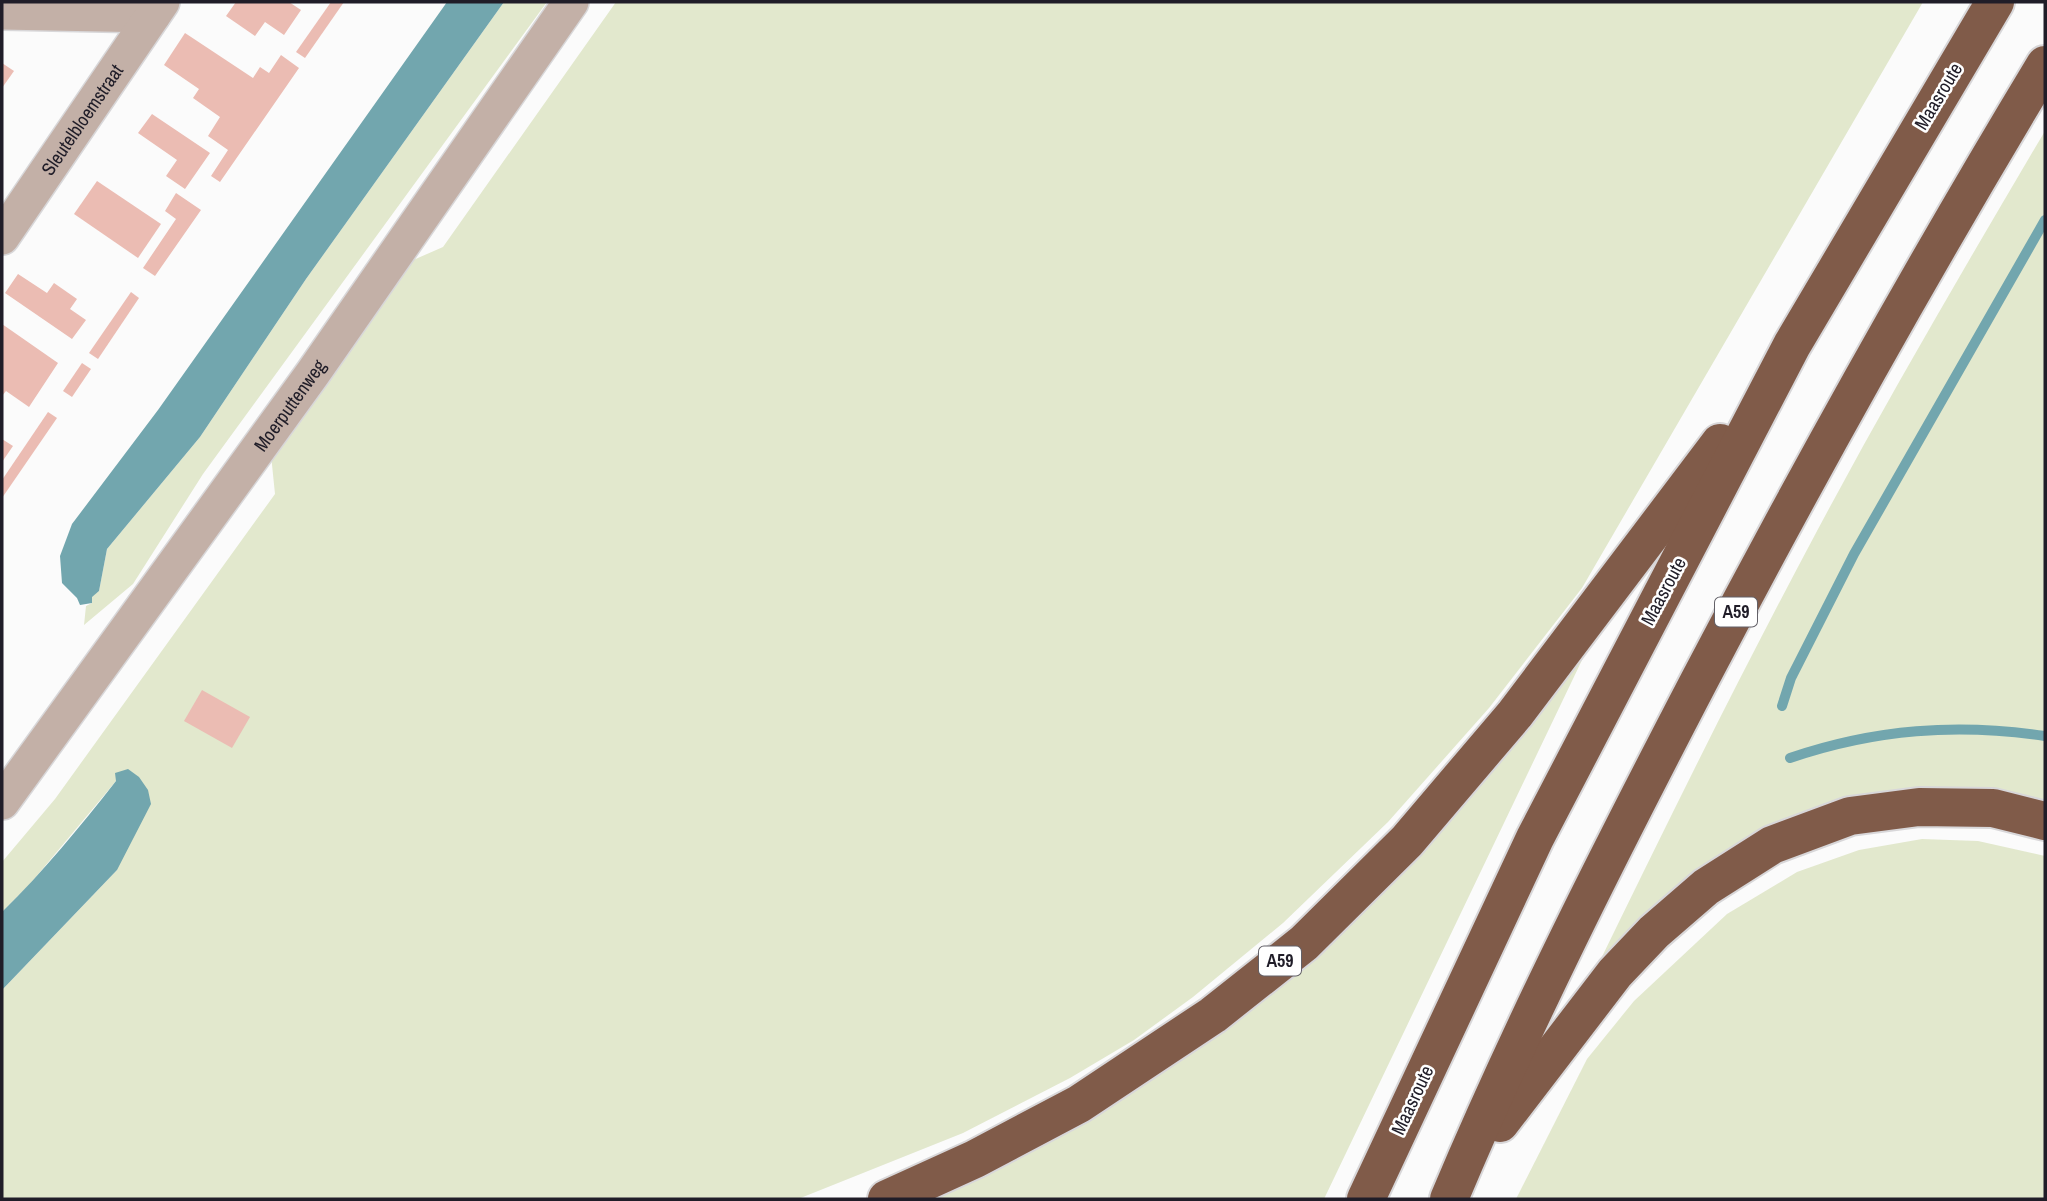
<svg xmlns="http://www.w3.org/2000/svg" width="2047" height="1201" font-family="'Archivo Narrow',sans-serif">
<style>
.green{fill:#e2e8cd}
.water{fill:#72a6ae}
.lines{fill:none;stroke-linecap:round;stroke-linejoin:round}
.stream{stroke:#72a6ae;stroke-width:10}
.building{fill:#ebbcb3}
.minor-casing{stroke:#d8d7d9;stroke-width:38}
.motorway-casing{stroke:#d8d7d9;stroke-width:42}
.minor{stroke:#c3b0a7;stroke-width:35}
.motorway{stroke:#805b49;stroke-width:38}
.labels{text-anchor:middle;stroke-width:5;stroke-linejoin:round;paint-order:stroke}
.shield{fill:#fff;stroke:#636168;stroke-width:2}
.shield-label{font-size:18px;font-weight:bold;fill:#201d28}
.street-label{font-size:19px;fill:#201d28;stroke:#fff}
</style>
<rect width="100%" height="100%" fill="#fbfbfb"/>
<!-- green -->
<g class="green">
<path d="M504,2H547L203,474L133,584L84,625L86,606L92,603L91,597L99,591L107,549L200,437L306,279Z"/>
<path d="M616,2H1923L1582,588L1489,708L1388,822L1283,923L1193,997L1134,1040L1070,1078L963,1133L798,1199H2V990L117,870L116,781L30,884L2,912V862L55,799L275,494L271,455L411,261L443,247Z"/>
<path d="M2045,131V809L1875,800L1597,967C1668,821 1740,675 1817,531C1889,396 1967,263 2045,131Z"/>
<path d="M1583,658L1324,1199H921L1086,1113L1526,729Z"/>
<path d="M1922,839L1978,841L2045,856V1199H1516L1587,1059L1634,1001L1727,914L1797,872L1859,850Z"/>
</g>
<!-- water -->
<g class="water">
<path d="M447,2H504L306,279L200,437L107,549L99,591L92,597V603L80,605L77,598L62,583L60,556L72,524L158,410Z"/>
<path d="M128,769L139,777L148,790L151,804L117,870L2,990V912C43,872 80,827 116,781L115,773Z"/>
</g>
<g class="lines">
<!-- stream -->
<g class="stream">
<path d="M1782,706L1791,678L1854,554L2045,220"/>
<path d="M1790,758C1875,729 1957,723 2045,736"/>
</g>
</g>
<!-- building -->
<g class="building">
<path d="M236,2H289L301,10L284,35L265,22L255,36L226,16Z"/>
<path d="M331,2H344L305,58L296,52Z"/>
<path d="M185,33L253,78L260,67L269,73L281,55L299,68L220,182L211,176L228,150L208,136L220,117L193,98L199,89L164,65Z"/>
<path d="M2,63L14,71L2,88Z"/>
<path d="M152,114L210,153L185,189L166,176L177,160L138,133Z"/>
<path d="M97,181L161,224L138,258L74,214Z"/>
<path d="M176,193L201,210L155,276L143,268L176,219L165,211Z"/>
<path d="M18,274L47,293L54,283L77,299L70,309L86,320L72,339L5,293Z"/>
<path d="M131,292L139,298L98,359L89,353Z"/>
<path d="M2,324L58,363L29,407L6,391L2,396Z"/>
<path d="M82,363L91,369L72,397L63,391Z"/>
<path d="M48,412L57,418L2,498V480Z"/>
<path d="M2,439L13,446L2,462Z"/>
<path d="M202,690L250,717L232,748L184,721Z"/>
</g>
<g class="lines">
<!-- minor casing -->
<g class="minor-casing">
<g id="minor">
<path d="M2,12L153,15"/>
<path id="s1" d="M2,237L162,2"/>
<path id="s2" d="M2,802L313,373L571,2"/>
</g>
</g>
<!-- motorway casing -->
<g class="motorway-casing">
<g id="motorway">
<path d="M1500,1123L1615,973L1654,932L1706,887L1772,845L1850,816L1919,807L1993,808L2045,821"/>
<path d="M887,1199L975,1159L1079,1104L1213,1015L1304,943L1407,841L1515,714L1720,443"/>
<path d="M1366,1199L1535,838L1792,345L1995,2"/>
<path d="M1449,1199C1523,1023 1610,852 1698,683C1808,473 1923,267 2045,65"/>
</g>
</g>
<!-- minor -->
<use href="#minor" class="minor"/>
<!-- motorway -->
<use href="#motorway" class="motorway"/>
</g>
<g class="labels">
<!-- shield labels -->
<g class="shield">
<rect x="1715" y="597.5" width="42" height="29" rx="5"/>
<rect x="1259" y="946.5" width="42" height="29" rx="5"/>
</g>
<g class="shield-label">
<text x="1736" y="618">A59</text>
<text x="1280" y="967">A59</text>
</g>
<!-- street labels -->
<g class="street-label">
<text transform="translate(1938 96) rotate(-59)" y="7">Maasroute</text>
<text dy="7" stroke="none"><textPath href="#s1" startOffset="142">Sleutelbloemstraat</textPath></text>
<text dy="7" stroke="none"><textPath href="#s2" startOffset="490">Moerputtenweg</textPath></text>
<text transform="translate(1663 591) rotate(-62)" y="7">Maasroute</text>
<text transform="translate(1412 1100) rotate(-65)" y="7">Maasroute</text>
</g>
</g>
<!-- border -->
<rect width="2047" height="1201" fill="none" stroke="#201d28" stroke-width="7"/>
</svg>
